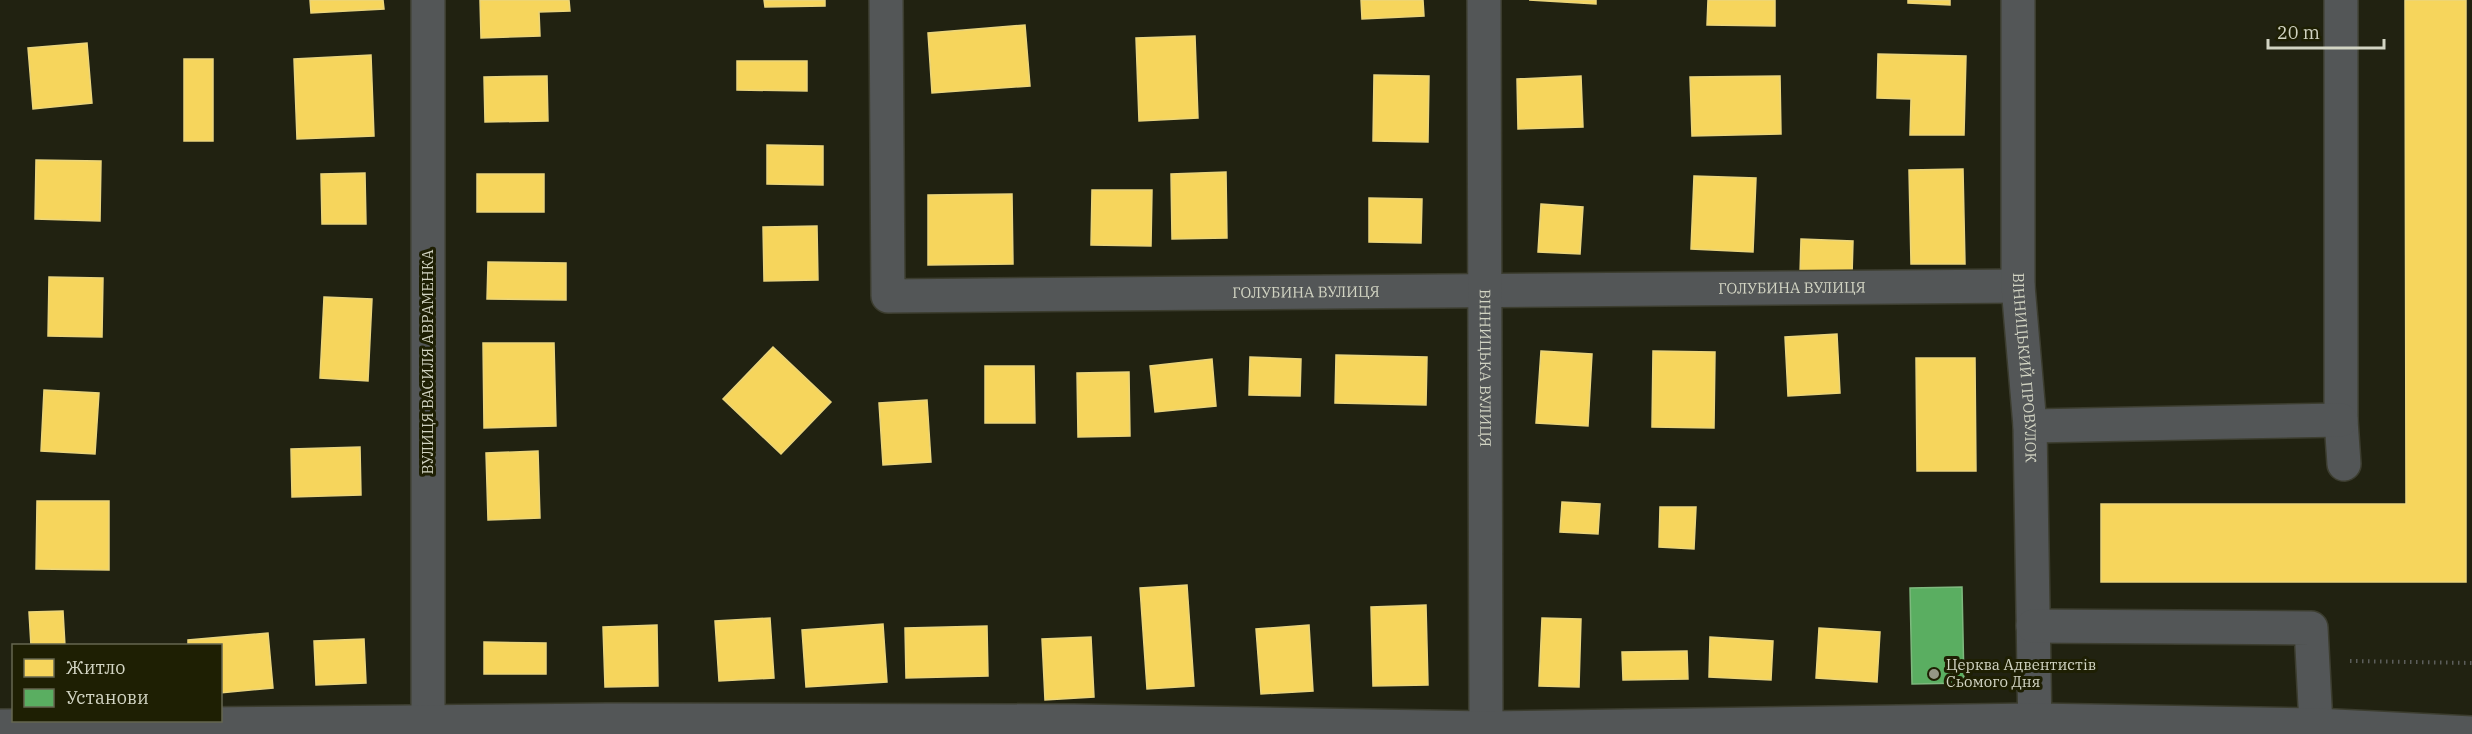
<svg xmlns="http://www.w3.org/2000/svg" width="2472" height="734" font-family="'IBM Plex Serif',serif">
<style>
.homes{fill:#f6d55c;stroke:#ebd57b;stroke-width:1.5}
.public{fill:#5aae61;stroke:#7eb97e;stroke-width:1.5}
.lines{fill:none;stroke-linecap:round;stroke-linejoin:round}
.minor-casing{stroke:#3c3d2f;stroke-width:36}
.path{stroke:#5c5e5b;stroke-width:4;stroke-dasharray:1.5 4.5;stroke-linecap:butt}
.minor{stroke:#535657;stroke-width:33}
.poi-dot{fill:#949685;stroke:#1e1f03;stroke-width:2}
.labels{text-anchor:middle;stroke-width:6;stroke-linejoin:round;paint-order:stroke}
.street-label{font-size:15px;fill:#d2d4c3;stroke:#1e1f03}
.poi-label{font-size:15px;fill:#d2d4c3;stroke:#1e1f03;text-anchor:start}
</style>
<rect width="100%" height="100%" fill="#212211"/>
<!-- homes -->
<g class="homes">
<path d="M310,0H383L384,9L311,13Z"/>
<path d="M480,0H569L570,11L539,12L540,36L481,38Z"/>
<path d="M764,0H825V6L765,7Z"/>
<path d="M1361,0H1423L1424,16L1362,19Z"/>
<path d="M1529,0H1596V4Z"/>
<path d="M1708,0H1775V26L1707,25Z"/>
<path d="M1908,0H1950V5L1908,3Z"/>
<path d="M2405,0H2466V582H2101V504H2406Z"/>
<path d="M1025,25L1030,86L932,93L928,33Z"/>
<path d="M1195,36L1198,118L1139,121L1136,38Z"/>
<path d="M87,43L92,103L33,109L28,48Z"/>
<path d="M1878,54L1966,56L1964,135H1910L1911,99L1877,98Z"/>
<path d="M371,55L374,136L297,139L294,59Z"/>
<rect x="184" y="59" width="29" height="82"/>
<path d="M737,61H807V91L737,90Z"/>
<path d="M1374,75L1429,76L1428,142L1373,141Z"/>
<path d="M547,76L548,121L485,122L484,77Z"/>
<path d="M1581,76L1583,127L1518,129L1517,79Z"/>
<path d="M1780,76L1781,134L1692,136L1690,77Z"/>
<path d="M767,145L823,146V185L767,184Z"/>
<path d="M36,160L101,161L100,221L35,219Z"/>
<path d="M1963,169L1965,264H1911L1909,170Z"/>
<path d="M1226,172L1227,238L1172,239L1171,174Z"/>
<path d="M365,173L366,224H322L321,174Z"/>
<rect x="477" y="174" width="67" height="38"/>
<path d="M1694,176L1756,178L1753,252L1691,249Z"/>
<path d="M1092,190H1152L1151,246L1091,245Z"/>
<path d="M1012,194L1013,264L928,265V195Z"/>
<path d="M1369,198L1422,199L1421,243L1369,242Z"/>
<path d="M1541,204L1583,207L1580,254L1538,252Z"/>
<path d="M817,226L818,280L764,281L763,227Z"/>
<path d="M1801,239L1853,241L1852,276L1800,274Z"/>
<path d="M488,262L566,263V300L487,299Z"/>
<path d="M49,277L103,278L102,337L48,336Z"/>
<path d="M324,297L372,299L368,381L320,378Z"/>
<path d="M1837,334L1840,393L1788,396L1785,337Z"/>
<path d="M483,343H554L556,426L484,428Z"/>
<path d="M773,347L831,402L781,454L723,399Z"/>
<path d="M1541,351L1592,354L1588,426L1536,423Z"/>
<path d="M1653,351L1715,352L1714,428L1652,427Z"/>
<path d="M1336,355L1427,357L1426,405L1335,403Z"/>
<path d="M1250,357L1301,359L1300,396L1249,395Z"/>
<path d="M1916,358H1975L1976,471H1917Z"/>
<path d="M1212,359L1216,406L1155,412L1150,366Z"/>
<path d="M985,366H1034L1035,423H985Z"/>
<path d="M1129,372L1130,436L1078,437L1077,373Z"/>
<path d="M44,390L99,393L95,454L41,451Z"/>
<path d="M927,400L931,462L883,465L879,403Z"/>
<path d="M360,447L361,495L292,497L291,449Z"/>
<path d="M538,451L540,518L488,520L486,453Z"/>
<path d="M37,501H109V570L36,569Z"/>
<path d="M1562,502L1600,504L1598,534L1560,532Z"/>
<path d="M1660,507H1696L1694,549L1659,547Z"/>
<path d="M1187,585L1194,686L1147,689L1140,588Z"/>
<path d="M1426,605L1428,685L1373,686L1371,607Z"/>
<path d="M63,611L65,646H31L29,612Z"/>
<path d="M770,618L774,678L719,681L715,621Z"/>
<path d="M1542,618L1581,619L1579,687L1539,686Z"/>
<path d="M883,624L887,682L806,687L802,630Z"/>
<path d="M657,625L658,686L605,687L603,627Z"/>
<path d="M1309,625L1313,691L1261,694L1256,629Z"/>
<path d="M987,626L988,676L906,678L905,628Z"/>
<path d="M1819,628L1880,632L1877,682L1816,678Z"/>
<path d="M268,633L273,688L220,693V646H188V640Z"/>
<path d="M1091,637L1094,697L1045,700L1042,639Z"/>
<path d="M1710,637L1773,641L1771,680L1709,677Z"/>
<path d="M364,639L366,683L316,685L314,641Z"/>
<path d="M484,642L546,643V674H484Z"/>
<path d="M1687,651L1688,679L1623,680L1622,652Z"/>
</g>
<!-- public -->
<path class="public" d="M1962,587L1964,683L1912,684L1910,588Z"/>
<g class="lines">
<!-- minor casing -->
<g class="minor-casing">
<g id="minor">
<path id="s1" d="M886,0L888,296L2018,286"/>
<path id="s2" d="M1484,0L1486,734"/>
<path id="s3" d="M2018,0V286L2030,426L2035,734"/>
<path d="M2341,0V420L2344,464"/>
<path d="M2030,426L2341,420"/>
<path d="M2033,626L2311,628L2316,725"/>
<path d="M428,723V0"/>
<path d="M0,726L608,720L1075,721L1486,728L2035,720L2316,725L2472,733"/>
</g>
</g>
<!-- path -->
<path class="path" d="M2350,661L2472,663"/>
<!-- minor -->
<use href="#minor" class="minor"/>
</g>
<!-- markers -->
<circle class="poi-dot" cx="1934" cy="674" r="6"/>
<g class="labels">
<!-- street labels -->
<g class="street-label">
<text dy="5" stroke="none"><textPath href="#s1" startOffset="1200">ГОЛУБИНА ВУЛИЦЯ</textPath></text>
<text dy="5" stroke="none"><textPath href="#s1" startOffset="714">ГОЛУБИНА ВУЛИЦЯ</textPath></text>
<text transform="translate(428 362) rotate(-90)" y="5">ВУЛИЦЯ ВАСИЛЯ АВРАМЕНКА</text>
<text dy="5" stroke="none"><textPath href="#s2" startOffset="368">ВІННИЦЬКА ВУЛИЦЯ</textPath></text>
<text dy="5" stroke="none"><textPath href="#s3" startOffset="368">ВІННИЦЬКИЙ ПРОВУЛОК</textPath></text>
</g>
<!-- poi labels -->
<g class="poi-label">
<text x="1946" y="670">Церква Адвентистів<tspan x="1946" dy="17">Сьомого Дня</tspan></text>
</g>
</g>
<!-- legend -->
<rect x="12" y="644" width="210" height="78" fill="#1e1f03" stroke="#666750" stroke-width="1.5"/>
<rect x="24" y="659" width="30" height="18" fill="#f6d55c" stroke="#666750" stroke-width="1.5"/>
<text x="66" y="674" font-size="18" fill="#d2d4c3">Житло</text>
<rect x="24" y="689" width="30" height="18" fill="#5aae61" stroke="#666750" stroke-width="1.5"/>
<text x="66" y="704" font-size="18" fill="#d2d4c3">Установи</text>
<!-- scale -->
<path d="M2268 39v9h116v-9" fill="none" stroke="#d2d4c3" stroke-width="3"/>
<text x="2277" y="39" font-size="18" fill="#d2d4c3" stroke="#1e1f03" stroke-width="4.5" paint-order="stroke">20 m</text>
</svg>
